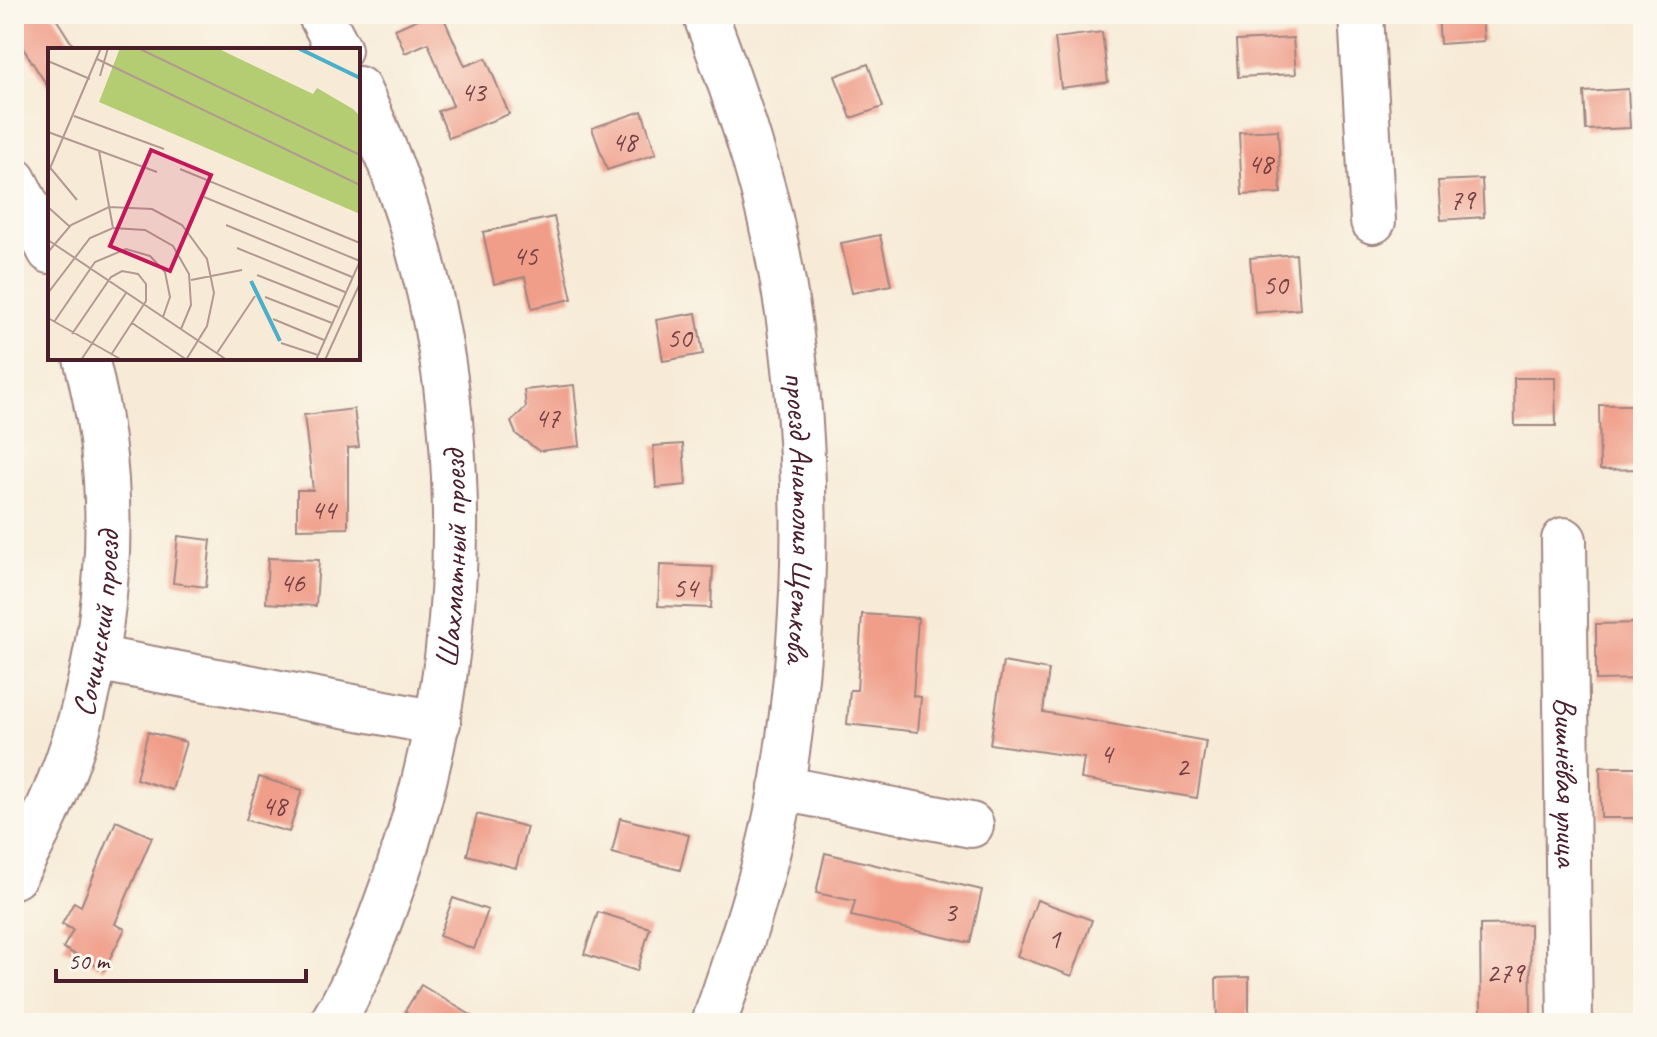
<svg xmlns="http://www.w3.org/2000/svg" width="1657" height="1037" font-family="Caveat,sans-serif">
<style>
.building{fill:#f09e8a}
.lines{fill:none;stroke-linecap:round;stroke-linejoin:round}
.minor-casing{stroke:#a08581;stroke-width:48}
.minor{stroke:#fff;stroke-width:44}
.labels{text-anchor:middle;stroke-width:8;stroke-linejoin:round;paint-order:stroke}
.number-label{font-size:28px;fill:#743f43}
.street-label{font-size:32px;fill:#4a1f2b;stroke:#fbf7ec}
.inset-river{fill:none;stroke:#4baeca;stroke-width:4}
.inset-road{fill:none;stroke:#b29992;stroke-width:2}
.view{fill:#c2185b;fill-opacity:0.15;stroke:#c2185b;stroke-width:4}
.inset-edge{fill:none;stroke:#4a1f2b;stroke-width:4}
</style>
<rect width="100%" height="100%" fill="#fbf7ec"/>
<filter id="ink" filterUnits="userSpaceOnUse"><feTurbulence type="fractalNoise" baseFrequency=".0125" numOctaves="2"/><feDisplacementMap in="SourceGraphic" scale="16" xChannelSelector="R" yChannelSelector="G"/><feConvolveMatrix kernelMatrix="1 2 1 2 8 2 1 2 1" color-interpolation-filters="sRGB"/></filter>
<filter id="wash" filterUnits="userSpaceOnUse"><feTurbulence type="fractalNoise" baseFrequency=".006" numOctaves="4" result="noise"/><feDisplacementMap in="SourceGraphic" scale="32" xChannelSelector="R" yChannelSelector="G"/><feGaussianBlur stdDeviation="1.8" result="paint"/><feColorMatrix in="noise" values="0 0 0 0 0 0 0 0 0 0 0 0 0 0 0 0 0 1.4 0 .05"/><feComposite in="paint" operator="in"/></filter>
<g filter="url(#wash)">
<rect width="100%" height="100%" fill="#f7ebd7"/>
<g id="blocks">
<!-- building -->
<g class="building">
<path d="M14,14H53L76,50H50V90L14,34Z"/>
<path d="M416,14H442L465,66L486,58L509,114L449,138L438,111L453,106L428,43L405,53L395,29L418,19Z"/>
<path d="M1438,14H1482L1484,41L1440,44Z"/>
<path d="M1102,32L1108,82L1061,88L1055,38Z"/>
<path d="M1293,38L1296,74L1238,77L1236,41Z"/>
<path d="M868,64L883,107L851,118L835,76Z"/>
<path d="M1628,89L1630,128L1586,130L1584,92Z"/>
<path d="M642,111L656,154L607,170L592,128Z"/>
<path d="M1278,130L1281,193L1242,195L1239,132Z"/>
<path d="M1482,179L1484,217L1441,220L1438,181Z"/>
<path d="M554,217L572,299L532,308L525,277L494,284L483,232Z"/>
<path d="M880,235L891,285L852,293L841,243Z"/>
<path d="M1296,254L1300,309L1255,313L1250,258Z"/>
<path d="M696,313L703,354L663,361L656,320Z"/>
<path d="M1514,378H1555L1556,426H1515Z"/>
<path d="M574,385L580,446L539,451L516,434L511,422L526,407L524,390Z"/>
<path d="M1599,405H1643V469L1600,470Z"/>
<path d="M354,409L359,447L348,448V528L297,529V490H313L304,415Z"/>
<path d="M683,444L686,485L656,488L653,446Z"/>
<path d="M178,536L211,540L206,587L173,583Z"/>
<path d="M268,558L319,560L316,606L266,603Z"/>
<path d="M660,565L713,567L711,608L658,606Z"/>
<path d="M862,614L918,618L913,696L921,697L918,732L847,724L850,690H857Z"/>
<path d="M1642,623L1643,679L1596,680V624Z"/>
<path d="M1003,662L1049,670L1043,712L1206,741L1197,798L1081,779L1084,758L990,744Z"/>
<path d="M148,732L186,742L172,790L136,779Z"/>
<path d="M1600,767H1643V818H1601Z"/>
<path d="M259,777L302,790L289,832L246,820Z"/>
<path d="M477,814L527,827L516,868L467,855Z"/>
<path d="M620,818L689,835L680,870L612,853Z"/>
<path d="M116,821L152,837L115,924L125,929L104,970L63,948L73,930L62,924L74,902L81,906Z"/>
<path d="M825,853L982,890L970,943L851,916L855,901L816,893Z"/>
<path d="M453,898L488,910L474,949L439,936Z"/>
<path d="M1037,900L1092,920L1072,976L1017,956Z"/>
<path d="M598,912L650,928L637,971L584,954Z"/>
<path d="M1530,924L1531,1019H1481L1480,925Z"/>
<path d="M1249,977V1023H1217L1216,978Z"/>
<path d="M421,985L484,1023H424L405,1011Z"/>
</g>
</g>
</g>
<g filter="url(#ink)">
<use href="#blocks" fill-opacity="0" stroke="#a08581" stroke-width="2"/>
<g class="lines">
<!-- minor casing -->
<g class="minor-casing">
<g id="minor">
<path d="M320,14L339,50"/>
<path id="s1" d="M705,14C733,89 760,166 776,245C812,423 811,606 782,785C768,866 741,945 714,1023"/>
<path d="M1361,14L1373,221"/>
<path d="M14,180L50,251"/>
<path id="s2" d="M1564,540L1570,1023"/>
<path d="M95,658L438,723"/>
<path d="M781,788L971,825"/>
<path id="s3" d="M14,876C104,722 131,530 86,358"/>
<path id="s4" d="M332,1023C360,977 379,924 397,873C484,620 475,331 358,89"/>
</g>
</g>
<!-- minor -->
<use href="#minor" class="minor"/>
</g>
</g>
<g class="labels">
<!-- number labels -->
<g class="number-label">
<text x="473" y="101">43</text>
<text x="624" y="151">48</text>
<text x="1260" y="173">48</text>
<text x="1462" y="209">79</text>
<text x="525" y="265">45</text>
<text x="1275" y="294">50</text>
<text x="679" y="347">50</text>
<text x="547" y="427">47</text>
<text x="323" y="519">44</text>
<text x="292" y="592">46</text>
<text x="685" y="597">54</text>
<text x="1106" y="763">4</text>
<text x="1182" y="776">2</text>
<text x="274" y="815">48</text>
<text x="950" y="921">3</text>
<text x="1054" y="948">1</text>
<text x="1505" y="982">279</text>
</g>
<!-- street labels -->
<g class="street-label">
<text dy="11" stroke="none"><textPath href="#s1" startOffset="516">проезд Анатолия Щеткова</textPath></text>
<text dy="11" stroke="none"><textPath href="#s4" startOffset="484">Шахматный проезд</textPath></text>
<text dy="11" stroke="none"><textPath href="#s3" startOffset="268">Сочинский проезд</textPath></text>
<text dy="11" stroke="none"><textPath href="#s2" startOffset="242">Вишнёвая улица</textPath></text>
</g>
</g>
<!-- overview -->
<g transform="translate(48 48)">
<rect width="312" height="312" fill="#f7ebd7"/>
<path d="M72,0H169L265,46L269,40L305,61L312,68V166L51,54Z" fill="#b4cc72"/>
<path class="inset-river" d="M250,0L312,30M203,233L232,293"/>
<path class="inset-road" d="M90,0L312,107M49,11L312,137M0,13L42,31M52,28L60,0M26,68L116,101M0,84L109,124M51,103L65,180M0,117L29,152M132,121L312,195M0,125L53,0M156,149L312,213M0,159L21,178M178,177L304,229M0,192L179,312M189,200L297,244M0,204L23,177L61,159L104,161L134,177L159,211L166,245L159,278L138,312M209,227L290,259M143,232L194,222M0,245L42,190L65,180L97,182L125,198L141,226L143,257L133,281M217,249L284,275M0,270L74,312M225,271L276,292M6,274L47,214L78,201L102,208L117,224L122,249L115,269M84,275L139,312M24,286L63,229L74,223L90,226L98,236V253L63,307M233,295L270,307M169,305L207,248M33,312L78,245M268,312L312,213M277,312L312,235"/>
<path class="view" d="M103,102L163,127L122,223L62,198Z"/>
<rect width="312" height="312" class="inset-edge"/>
</g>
<!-- margin -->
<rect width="1657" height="1037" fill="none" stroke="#fbf7ec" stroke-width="48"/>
<!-- scale -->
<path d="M56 969v12h250v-12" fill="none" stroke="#4a1f2b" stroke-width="4"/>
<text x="68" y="969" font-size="24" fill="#4a1f2b" stroke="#fbf7ec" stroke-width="6" paint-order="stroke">50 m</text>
</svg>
